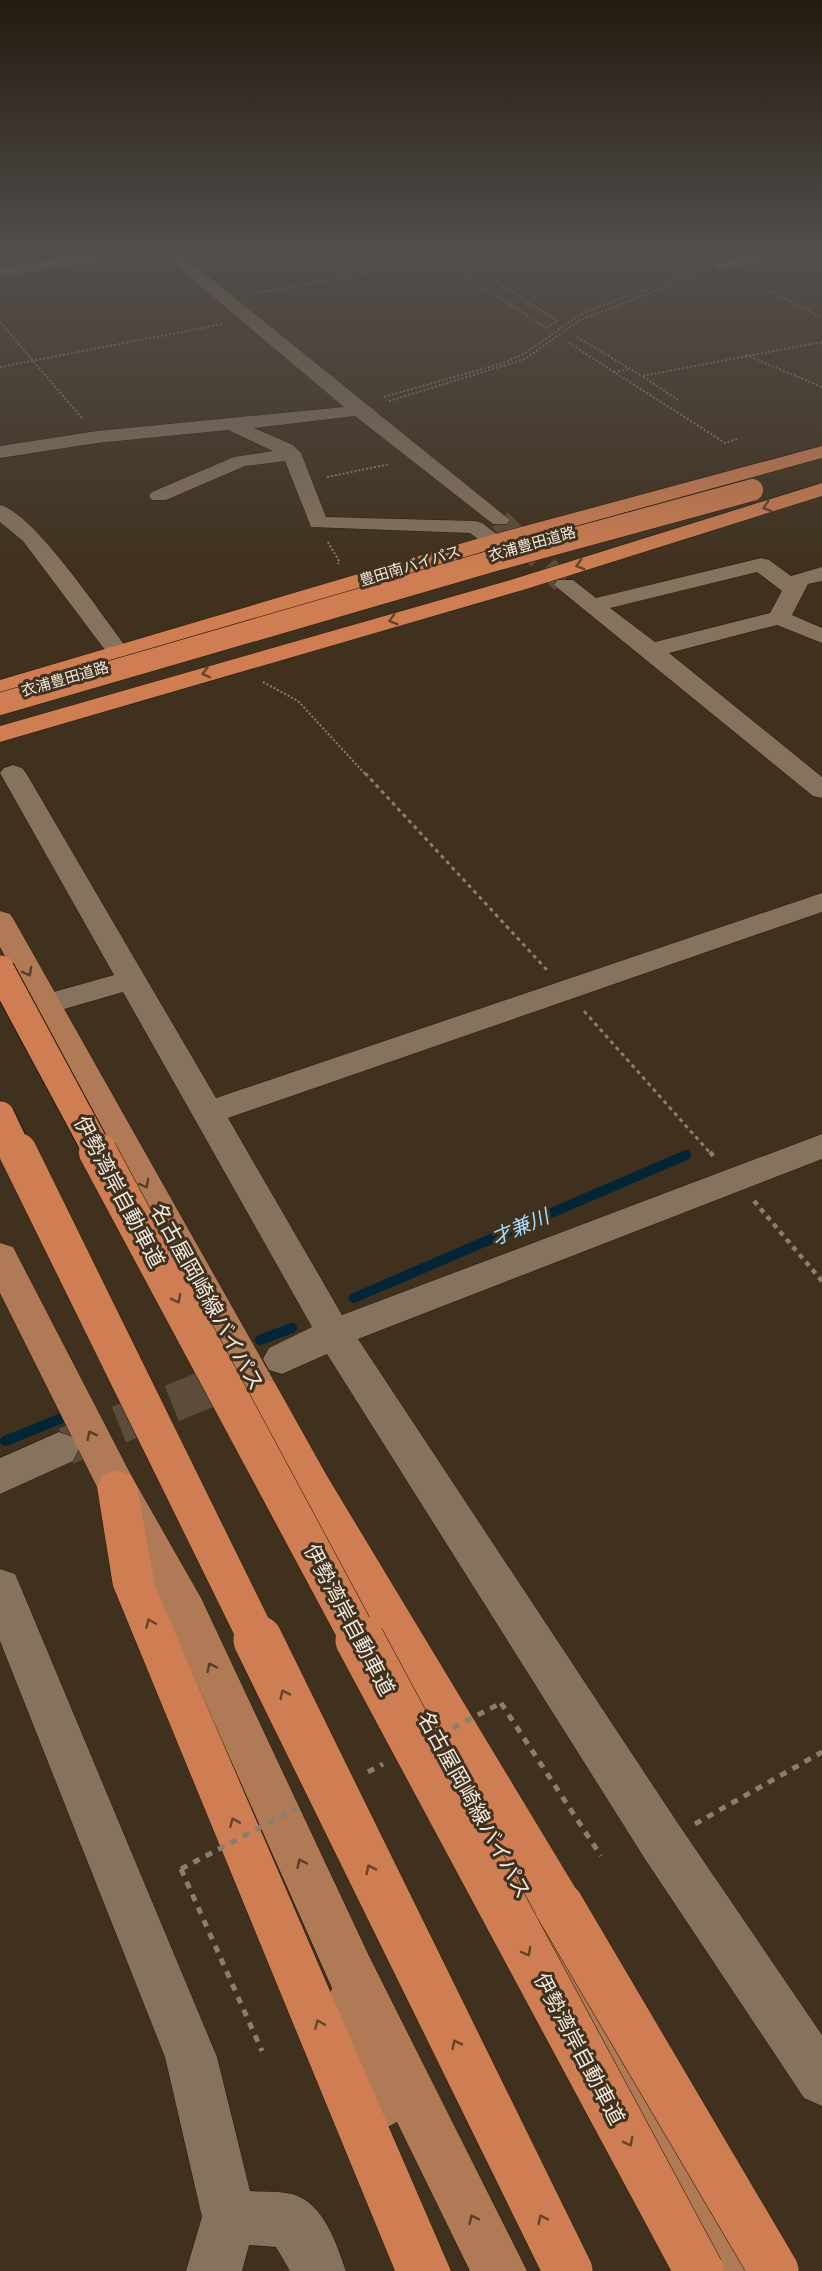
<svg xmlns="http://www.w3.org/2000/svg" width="822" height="2271" font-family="'Golos Text','Noto Sans JP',sans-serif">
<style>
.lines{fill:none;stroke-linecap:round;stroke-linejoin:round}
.stream{stroke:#022637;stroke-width:10}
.minor-tunnel-far1{stroke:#5b4c3b;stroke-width:22;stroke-dasharray:22 11;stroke-linecap:butt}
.minor-tunnel{stroke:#5b4c3b;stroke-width:38;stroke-dasharray:38 19;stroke-linecap:butt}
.minor-casing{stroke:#271806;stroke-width:1}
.major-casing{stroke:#271806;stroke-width:1}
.highway-casing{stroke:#271806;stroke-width:1}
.path-far3{stroke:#8b7e6e;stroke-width:2;stroke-dasharray:2 2;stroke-linecap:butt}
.path-far2{stroke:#8b7e6e;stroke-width:3;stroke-dasharray:4 4;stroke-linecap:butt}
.path-far1{stroke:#8b7e6e;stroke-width:4.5;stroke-dasharray:5 5;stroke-linecap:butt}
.path{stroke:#8b7e6e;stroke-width:5;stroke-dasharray:7 7;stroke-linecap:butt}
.minor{fill:#85735e;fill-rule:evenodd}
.major{fill:#b17a57;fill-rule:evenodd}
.highway{fill:#ce7e52;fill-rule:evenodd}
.highway-bridge-far3-casing{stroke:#271806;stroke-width:23;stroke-linecap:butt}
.highway-bridge-far2-casing{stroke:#271806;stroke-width:31;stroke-linecap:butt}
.highway-bridge-far1-casing{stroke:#271806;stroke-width:39;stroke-linecap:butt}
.highway-bridge-casing{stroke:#271806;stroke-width:50;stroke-linecap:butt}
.path-bridge{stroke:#8b7e6e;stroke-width:5;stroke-dasharray:7 7;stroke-linecap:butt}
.highway-bridge-far3{stroke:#ce7e52;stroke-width:22}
.highway-bridge-far2{stroke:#ce7e52;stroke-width:29}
.highway-bridge-far1{stroke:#ce7e52;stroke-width:38}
.highway-bridge{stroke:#ce7e52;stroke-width:49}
.oneway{stroke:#64442b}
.oneway2{stroke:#574029}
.labels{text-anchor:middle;stroke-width:6;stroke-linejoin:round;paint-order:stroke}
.far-street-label{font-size:15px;fill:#f3e8dd;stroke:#40311e}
.water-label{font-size:20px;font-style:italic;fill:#aadefd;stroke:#40311e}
.near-street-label{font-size:21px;fill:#f3e8dd;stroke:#40311e}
</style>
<rect width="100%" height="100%" fill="#40311e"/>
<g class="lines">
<!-- stream -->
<g class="stream">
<path d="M354,1298L686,1155"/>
<path d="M260,1340L292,1328"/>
<path d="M5,1441L62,1418"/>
</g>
<!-- minor-tunnel-far1 -->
<path class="minor-tunnel-far1" d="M500,520L565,585"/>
<!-- minor-tunnel -->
<path class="minor-tunnel" d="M66,1446L247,1373"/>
<!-- minor casing -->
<g class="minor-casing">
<g id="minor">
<path d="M100,252H139L131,257L0,277V267Z"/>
<path d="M160,252H178L510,520L507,524H493L355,416L254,428L293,445L301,453L326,517L475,521L482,523L506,541L503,546H487L470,533L311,527L285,461L245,466L166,500H152L149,496L152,492L234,457L273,451L228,430L97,443L0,458V446L97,431L344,407Z"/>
<path d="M760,252H787L785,255L722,271L714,266L716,263Z"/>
<path d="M0,505C34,513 103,617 127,648L131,653L127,658H111L23,541L0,522Z"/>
<path d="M761,558L769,560L791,576L822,567V581L808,584L792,615L822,628V643L777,625L669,653L822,777V798L813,796L554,585L557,580H573L596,598ZM757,572L782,591L770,613L655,642L610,608Z"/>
<path d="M13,765L22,768L26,773L216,1098L822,893V912L228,1118L342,1315L822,1134V1159L358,1339L679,1825L822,2035V2106L804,2098L645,1859L327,1354L282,1374L269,1370L263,1359L269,1348L312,1327L123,992L47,1014L36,1011L32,1004L36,997L114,975L0,773L4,768Z"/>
<path d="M59,1432L73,1437L79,1449L73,1461L0,1494V1458Z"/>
<path d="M0,1569L15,1574L21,1588L217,2057L250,2191C263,2192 279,2191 292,2194C324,2203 336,2243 346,2271H290L276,2247L249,2245L242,2271H186L202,2217L165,2057L0,1641Z"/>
</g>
</g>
<!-- major casing -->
<g class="major-casing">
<g id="major">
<path d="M0,911L10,914L14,920L275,1383L288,1423L283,1435L269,1439L255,1435L243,1396L0,947Z"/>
<path d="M0,1243L13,1247L131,1475L201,1598L369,1956L527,2271H470L397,2122L378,2132L360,2124L337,2070L329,1996L332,1988L171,1625L103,1499L0,1293Z"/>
<path d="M504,1835L521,1842L763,2251L771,2271H712L487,1876L480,1859L487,1842Z"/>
</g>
</g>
<!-- highway casing -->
<g class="highway-casing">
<g id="highway">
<path d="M822,446V458L489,550L0,695V680L473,540Z"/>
<path d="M822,483V496L523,590L0,742V726L507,581Z"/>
<path d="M262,1378L275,1383L327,1476L576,1889L583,1906L576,1923L559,1930L542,1923L299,1500L249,1405L243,1394L249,1383Z"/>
<path d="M117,1470L131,1475L137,1487L155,1586L451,2271H395L113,1586L97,1487L103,1475Z"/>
</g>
</g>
<!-- path-far3 -->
<g class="path-far3">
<path d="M441,260L466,262L557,321L546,328Z"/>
<path d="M751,281L822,318"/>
<path d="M256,293L441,260"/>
<path d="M0,322L82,418"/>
<path d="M577,337L642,376"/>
<path d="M569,343L725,443L738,439"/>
<path d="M746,355L822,387"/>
<path d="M0,367L223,324"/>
<path d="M614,372L630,369"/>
<path d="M384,397L503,363L524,354L575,318L595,308L700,270"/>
<path d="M678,400L642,376L822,342"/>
<path d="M389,401L525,359L580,320L702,273"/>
<path d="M327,477L390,464"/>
<path d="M328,542L339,561L338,564"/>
<path d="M263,682L298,701L366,775"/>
</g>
<!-- path-far2 -->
<g class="path-far2">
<path d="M365,773L547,970"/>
<path d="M584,1011L711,1154"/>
</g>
<!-- path-far1 -->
<g class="path-far1">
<path d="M710,1152L715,1158"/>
<path d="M754,1201L822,1281"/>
</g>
<!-- path -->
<g class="path">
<path d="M501,1703L601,1856"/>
<path d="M695,1824L822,1752"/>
<path d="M181,1869L262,2051"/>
</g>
<!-- minor -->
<use href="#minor" class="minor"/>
<!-- major -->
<use href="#major" class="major"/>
<!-- highway -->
<use href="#highway" class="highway"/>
<!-- highway-bridge-far3 casing -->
<g class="highway-bridge-far3-casing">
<path id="highway-bridge-far3" d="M0,704L492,561L752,490"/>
</g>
<!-- highway-bridge-far2 casing -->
<g class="highway-bridge-far2-casing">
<g id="highway-bridge-far2">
<path d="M0,970L99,1154"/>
<path d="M0,1116L18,1154"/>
</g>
</g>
<!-- highway-bridge-far1 casing -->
<g class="highway-bridge-far1-casing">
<g id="highway-bridge-far1">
<path d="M18,1152L259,1642"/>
<path d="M98,1152L361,1642"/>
</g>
</g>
<!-- highway-bridge casing -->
<g class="highway-bridge-casing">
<g id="highway-bridge">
<path d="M258,1640L568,2271"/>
<path d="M360,1640L699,2271"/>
<path d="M559,1906L774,2271"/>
</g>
</g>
<!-- path-bridge -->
<g class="path-bridge">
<path d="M453,1728L501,1703"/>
<path d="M368,1772L383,1764"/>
<path d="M181,1869L297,1808"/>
</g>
<!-- highway-bridge-far3 -->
<use href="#highway-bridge-far3" class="highway-bridge-far3"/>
<!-- highway-bridge-far2 -->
<use href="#highway-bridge-far2" class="highway-bridge-far2"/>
<!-- highway-bridge-far1 -->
<use href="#highway-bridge-far1" class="highway-bridge-far1"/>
<!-- highway-bridge -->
<use href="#highway-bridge" class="highway-bridge"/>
</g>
<!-- one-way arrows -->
<defs><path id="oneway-chevron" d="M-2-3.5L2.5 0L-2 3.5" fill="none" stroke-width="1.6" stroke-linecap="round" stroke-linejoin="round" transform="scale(1.5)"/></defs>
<g class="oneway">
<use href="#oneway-chevron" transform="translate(767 507) rotate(163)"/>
<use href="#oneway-chevron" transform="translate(580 565) rotate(163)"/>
<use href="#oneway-chevron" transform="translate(393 620) rotate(164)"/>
<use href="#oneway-chevron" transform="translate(206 673) rotate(165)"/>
<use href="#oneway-chevron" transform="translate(177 1299) rotate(62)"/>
<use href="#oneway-chevron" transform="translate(150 1623) rotate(-113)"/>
<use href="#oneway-chevron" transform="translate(284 1694) rotate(-116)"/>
<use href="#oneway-chevron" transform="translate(234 1822) rotate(-113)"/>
<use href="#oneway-chevron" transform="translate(370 1869) rotate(-116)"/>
<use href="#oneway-chevron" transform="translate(527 1952) rotate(62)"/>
<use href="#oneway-chevron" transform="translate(319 2024) rotate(-113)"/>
<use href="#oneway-chevron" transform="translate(456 2044) rotate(-116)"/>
<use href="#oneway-chevron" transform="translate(629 2142) rotate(62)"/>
<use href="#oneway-chevron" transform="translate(542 2219) rotate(-116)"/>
</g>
<g class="oneway2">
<use href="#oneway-chevron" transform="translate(28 972) rotate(61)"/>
<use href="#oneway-chevron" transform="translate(145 1184) rotate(61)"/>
<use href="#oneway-chevron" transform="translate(91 1435) rotate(-117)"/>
<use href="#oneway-chevron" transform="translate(211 1667) rotate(-115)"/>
<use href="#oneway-chevron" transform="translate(301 1863) rotate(-115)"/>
<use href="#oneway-chevron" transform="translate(473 2219) rotate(-116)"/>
</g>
<!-- sky -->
<linearGradient id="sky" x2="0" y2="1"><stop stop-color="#231b10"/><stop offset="0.44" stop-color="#534e4c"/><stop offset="1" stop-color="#534e4c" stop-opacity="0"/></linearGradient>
<rect width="822" height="570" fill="url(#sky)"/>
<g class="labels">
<!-- far-street labels -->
<g class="far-street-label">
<text transform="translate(532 544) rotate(-16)" y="5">衣浦豊田道路</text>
<text transform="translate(410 566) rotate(-17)" y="5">豊田南バイパス</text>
<text transform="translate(65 679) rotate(-16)" y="5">衣浦豊田道路</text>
</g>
<!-- water labels -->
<g class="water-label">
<text transform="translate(520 1227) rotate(-23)" y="7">才兼川</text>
</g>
<!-- near-street labels -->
<g class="near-street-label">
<text transform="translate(119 1192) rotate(62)" y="7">伊勢湾岸自動車道</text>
<text transform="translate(207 1297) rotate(61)" y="7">名古屋岡崎線バイパス</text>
<text transform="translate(349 1620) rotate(62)" y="7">伊勢湾岸自動車道</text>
<text transform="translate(474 1805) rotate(61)" y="7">名古屋岡崎線バイパス</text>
<text transform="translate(579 2049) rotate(62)" y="7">伊勢湾岸自動車道</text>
</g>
</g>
</svg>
